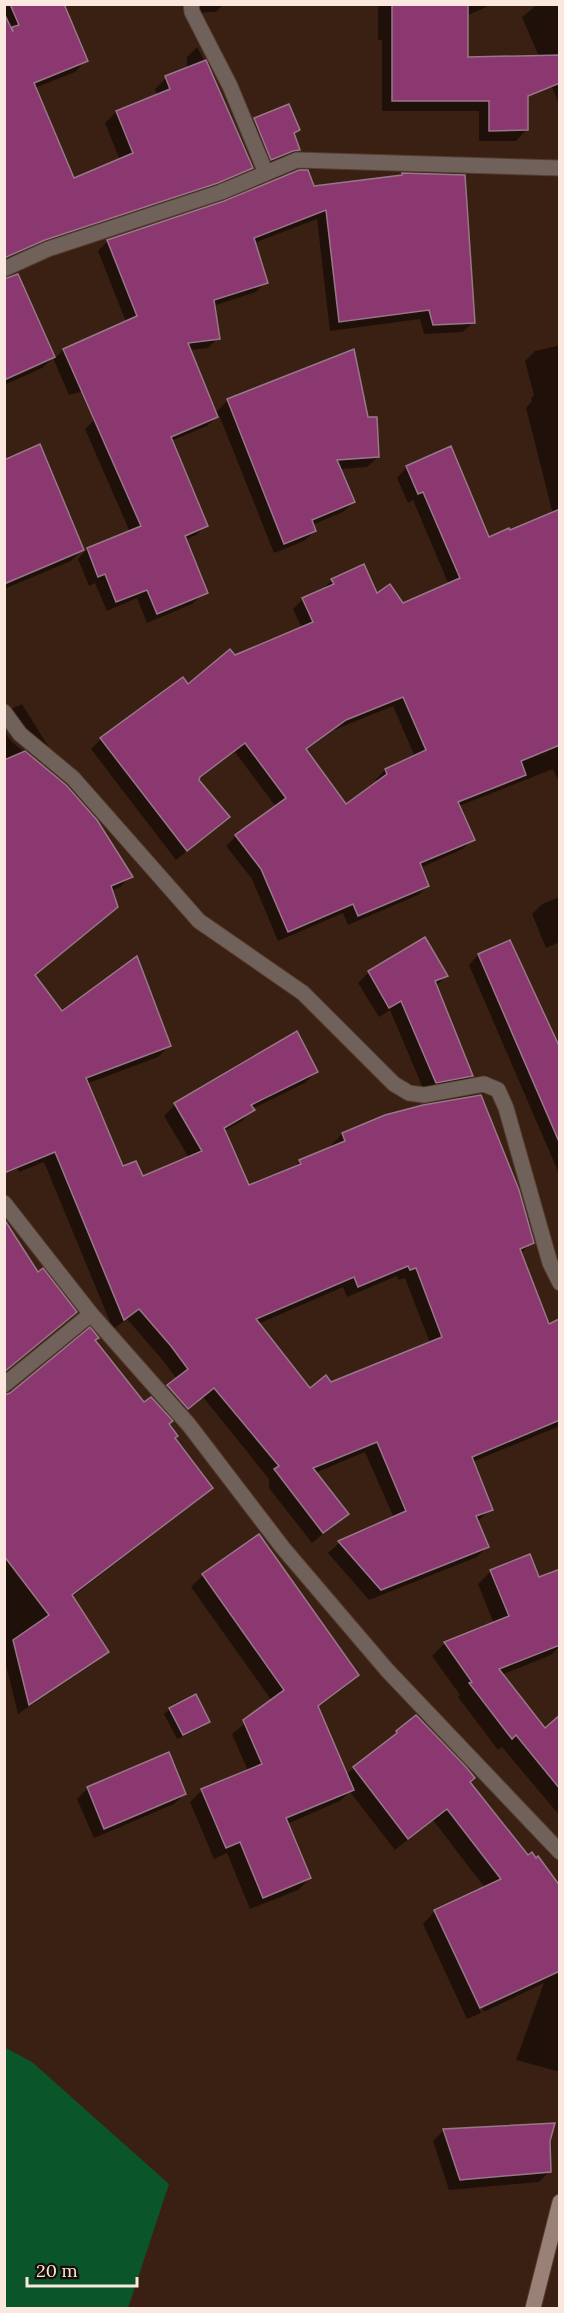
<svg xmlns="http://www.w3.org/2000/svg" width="564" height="2313" font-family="Lora,serif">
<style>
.green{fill:#0b552a}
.shadow{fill:#0007;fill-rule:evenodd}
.building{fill:#8a386f;stroke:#98778a;stroke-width:1.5;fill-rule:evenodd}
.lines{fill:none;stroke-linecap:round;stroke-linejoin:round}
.minor-casing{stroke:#553c2f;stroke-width:17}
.secondary-casing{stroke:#553c2f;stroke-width:17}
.minor{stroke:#70615b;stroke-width:15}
.secondary{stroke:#998178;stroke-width:15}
</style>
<rect width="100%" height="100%" fill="#3a2012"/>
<!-- green -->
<path class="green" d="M4,2047L32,2062L169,2184L128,2308H5Z"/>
<!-- shadow -->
<g class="shadow">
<path d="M4,4H63L86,60L75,72L35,88L73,180L120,160L105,123L116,112L157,95L155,89L166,78L187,69V57L197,47L212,75L252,167L240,179L4,264Z"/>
<path d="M186,4H224L216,12L190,13Z"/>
<path d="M378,4H493L466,16V58L526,130L516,141H479V111H382V40H378Z"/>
<path d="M538,4H560V106L522,17Z"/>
<path d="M255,119L298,130L293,135L299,150L293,155L266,165L249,125Z"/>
<path d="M402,174L473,322L463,332L424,334L420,319L330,331L317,219L254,243L266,282L256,292L213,306L218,338L208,348L189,350L215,413L227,401L353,351L367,419L378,457L367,467L340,469L354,502L343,512L312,525L315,531L304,541L274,553L219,415L207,426L171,441L206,526L196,535L185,540L202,594L192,604L147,623L137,598L107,611L95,583L89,586L78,559L87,549L130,532L85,429L94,420L101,386L69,395L53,358L42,368L4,385V279L17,276L54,359L63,350L126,322L98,251L108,241L313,187L400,177Z"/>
<path d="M560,343V785L553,769L459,806L473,839L463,849L420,868L428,886L418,895L348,925L343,913L278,941L252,879L226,846L236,836L276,807L235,752L197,780L218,826L176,860L91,749L101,739L235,657L302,628L293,609L303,599L322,590L332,580L402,604L449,585L413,500L408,503L397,478L406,468L451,448L488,539L509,532L553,514L526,408L532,401L531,398L534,395L525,361L535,351L557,346ZM393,706L415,757L385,770L375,780L377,783L345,806L305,751L334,730Z"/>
<path d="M21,452L82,550L71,561L4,589V459Z"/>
<path d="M22,704L48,746L39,756L4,717L13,708Z"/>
<path d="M4,731L12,742L65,786L131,876L120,887L111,891L117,907L34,976L62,1013L169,1046L158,1057L86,1084L122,1168L142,1178L189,1158L164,1116L175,1105L296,1033L316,1072L305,1083L252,1109L242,1121L224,1131L249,1187L292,1169L300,1161L332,1148L331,1145L342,1134L385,1117L532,1242L521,1253L548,1326L560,1321V1426L472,1462L491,1509L477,1522L488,1546L477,1557L369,1600L328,1553L339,1543L394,1518L365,1452L315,1473L347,1514L312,1543L269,1488V1479L203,1397L176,1419L157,1397L177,1379L160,1357L127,1319L113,1329L44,1162L19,1172L4,1138ZM397,1276L398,1280L405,1278L430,1343L331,1384L310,1390L258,1324L343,1287L347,1297Z"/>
<path d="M560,897V942L546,948L532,914L542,904Z"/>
<path d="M424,939L446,976L436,986L472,1076L461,1086L425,1093L390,1010L379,1017L358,983L369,972Z"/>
<path d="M509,941L560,1051V1176L469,965L478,955Z"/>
<path d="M4,1222L38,1275L75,1312L4,1372Z"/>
<path d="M93,1341L144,1404L168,1425L173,1439L211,1487L201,1498L72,1597L107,1652L96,1662L18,1714L4,1657V1395L11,1394Z"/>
<path d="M258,1536L357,1675L345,1687L317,1708L346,1775L397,1732L469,1782L528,1857L560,1889V2068L557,2071L516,2060L544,1983L484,2012L438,1914H435L481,2013L467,2019L423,1924L435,1911L485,1888L433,1820L395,1850L350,1792L340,1801L287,1824L310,1878L298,1890L250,1909L227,1853L214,1859L190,1802L202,1790L248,1771L232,1734L272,1701L191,1587L203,1575Z"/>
<path d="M491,1571L538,1579L560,1571V1646L551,1655L501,1675L545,1730L560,1717V1816L502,1747L498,1750L458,1697L460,1695L432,1656L445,1643L494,1624L478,1584Z"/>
<path d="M170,1709L208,1721L203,1727L177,1739L164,1714Z"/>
<path d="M88,1788L185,1794L174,1804L94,1838L77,1799Z"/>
<path d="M444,2130L550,2171L539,2182L449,2190L433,2141Z"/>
</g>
<!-- building -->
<g class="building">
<path d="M10,4H64L88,61L34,83L74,178L133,153L116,111L170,89L165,76L206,60L253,168L218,183L45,240L4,258V13L13,32L12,27L19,25Z"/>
<path d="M392,4H468V57L560,55V83L528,96V130L489,131V101H392Z"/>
<path d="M289,104L300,130L294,133L300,150L293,151L271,160L254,118Z"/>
<path d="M299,170H308L314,186L402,175V173L465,175L475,323L433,325L429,310L339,322L326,210L254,238L268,283L214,300L220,339L188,343L218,417L171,437L208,526L185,536L208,593L157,614L147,590L116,602L105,574L98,577L87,548L141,526L63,349L137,316L107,240L224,201Z"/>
<path d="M18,274L55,357L4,380V279Z"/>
<path d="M354,349L368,417H377L379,457L337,460L355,502L312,520L316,531L284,544L227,399Z"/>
<path d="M40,444L84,550L4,584V460Z"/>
<path d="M451,446L489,537L509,528L510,530L560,509V745L521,761L526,775L458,802L475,840L420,863L429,886L358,916L353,904L288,932L261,869L235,835L286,798L245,743L200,777L199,780L230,817L187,851L100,738L183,677L188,684L230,649L235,655L313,622L302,598L334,584L331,579L364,564L377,593L390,584L403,603L460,578L423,492L418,494L406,466ZM403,697L426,750L385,769L387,774L346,804L306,749L346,720Z"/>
<path d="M25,751L66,785L97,820L133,877L111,886L118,907L35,975L62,1011L137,956L171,1046L86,1078L123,1166L136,1161L143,1176L202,1151L174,1103L297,1031L318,1072L251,1105L255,1110L224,1128L249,1185L301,1164L299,1160L345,1141L342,1133L385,1115L423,1105L481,1095L519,1190L534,1243L520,1249L549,1324L559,1319L560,1420L472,1457L493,1510L476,1516L489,1547L381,1590L338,1541L406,1511L377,1442L313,1468L349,1514L323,1533L274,1469L279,1466L214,1388L188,1409L167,1385L188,1369L171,1346L139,1309L124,1320L55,1152L4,1173V760ZM408,1266L410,1270L416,1268L442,1337L331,1382L326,1375L310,1388L256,1319L354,1277L358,1287Z"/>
<path d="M425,937L448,976L435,981L473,1076L436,1083L401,1001L389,1008L368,971Z"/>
<path d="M510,940L560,1048V1144L478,954Z"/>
<path d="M4,1219L38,1272L43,1268L77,1312L4,1372Z"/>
<path d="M90,1327L99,1338L95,1340L144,1402L151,1397L173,1421L169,1424L178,1436L175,1438L213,1488L72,1595L109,1652L29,1705L13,1640L49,1615L4,1556V1395L10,1393Z"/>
<path d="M259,1534L359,1675L318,1706L354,1790L286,1818L311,1878L263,1898L240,1842L226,1848L201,1789L262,1764L243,1720L284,1690L202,1574Z"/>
<path d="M530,1554L539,1577L560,1569V1645L499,1669L545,1728L560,1715V1789L516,1735L512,1739L469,1683L472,1682L444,1642L509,1616L490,1570Z"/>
<path d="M196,1694L210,1722L183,1735L169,1708Z"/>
<path d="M416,1715L466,1767L475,1778L470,1782L528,1855L532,1852L536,1858L538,1856L560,1886V1971L480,2008L434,1910L501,1879L447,1809L408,1839L353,1767L397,1733L396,1731Z"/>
<path d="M169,1752L186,1794L104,1829L87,1787Z"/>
<path d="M555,2123L550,2141L551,2172L460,2180L443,2129Z"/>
</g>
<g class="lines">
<!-- minor casing -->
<g class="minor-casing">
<g id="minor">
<path d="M191,4L192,12L230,86L266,173"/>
<path d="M4,269L48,249L221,192L297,160L560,168"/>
<path d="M4,712L20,734L73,778L199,921L303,993L394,1084L409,1093L424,1095L484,1084L498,1090L506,1108L550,1263L560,1283"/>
<path d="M4,1203L91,1314L189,1425L283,1548L387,1670L560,1852"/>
<path d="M4,1385L91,1314"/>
</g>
</g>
<!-- secondary casing -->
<g class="secondary-casing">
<path id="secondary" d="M533,2308L560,2202"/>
</g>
<!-- minor -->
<use href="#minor" class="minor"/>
<!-- secondary -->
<use href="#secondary" class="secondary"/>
</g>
<!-- border -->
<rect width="564" height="2313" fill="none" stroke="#fae8df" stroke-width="12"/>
<!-- scale -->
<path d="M27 2277v9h110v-9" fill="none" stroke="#fae8df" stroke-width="3"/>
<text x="36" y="2277" font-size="18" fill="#fae8df" stroke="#190d07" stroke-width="4.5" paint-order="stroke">20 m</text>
</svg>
